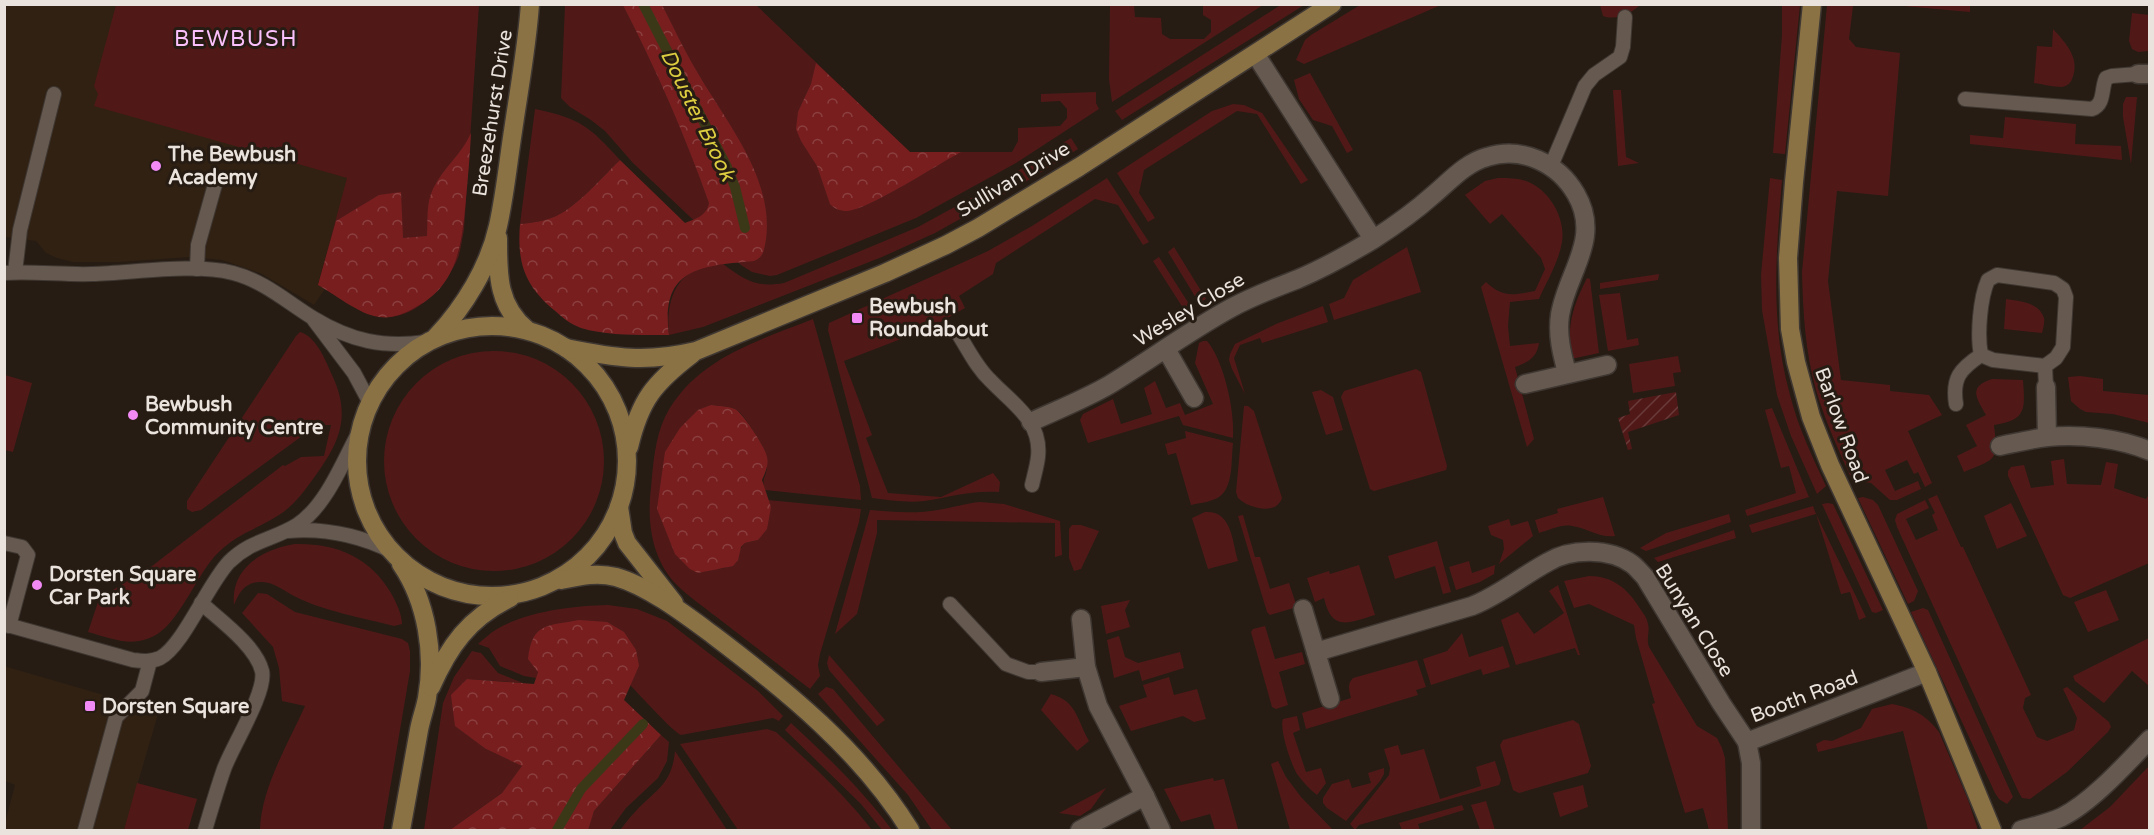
<svg xmlns="http://www.w3.org/2000/svg" width="2154" height="835" font-family="'Varela Round',sans-serif">
<style>
.built{fill:#302113}
.green{fill:#501918}
.forest{fill:url(#forest-crowns)}
.garden{fill:url(#garden-furrows)}
.lines{fill:none;stroke-linecap:round;stroke-linejoin:round}
.stream{stroke:#3b3817;stroke-width:10}
.lane-casing{stroke:#3f3732;stroke-width:16}
.street-casing{stroke:#3f3732;stroke-width:21}
.secondary-casing{stroke:#3f3732;stroke-width:21}
.lane{stroke:#665a50;stroke-width:14}
.street{stroke:#665a50;stroke-width:18}
.secondary{stroke:#8a7245;stroke-width:18}
.poi-dot{fill:#f18af5;stroke:#261c13;stroke-width:2}
.labels{text-anchor:middle;stroke-width:6;stroke-linejoin:round;paint-order:stroke}
.street-label{font-size:20px;fill:#eae3dd;stroke:#261c13}
.poi-label{font-size:20px;font-weight:bold;fill:#eae3dd;stroke:#261c13;text-anchor:start}
.water-label{font-size:21px;font-style:italic;fill:#dbcc40;stroke:#261c13}
.quarter-label{font-size:22px;letter-spacing:1.5px;fill:#fac0fb;stroke:#261c13}
</style>
<defs>
<pattern id="forest-crowns" width="20" height="18" patternUnits="userSpaceOnUse" patternTransform="scale(1.5)"><rect width="20" height="18" fill="#781e1f"/><path d="M2 6a3 3 0 1 1 6 0M12 15a3 3 0 1 1 6 0" fill="none" stroke="#8b3f3f"/></pattern>
<pattern id="garden-furrows" width="10" height="10" patternUnits="userSpaceOnUse" patternTransform="scale(1.5)"><rect width="10" height="10" fill="#501918"/><path d="M-1 1l2-2M0 10L10 0M9 11l2-2" fill="none" stroke="#693a39"/></pattern>
</defs>
<rect width="100%" height="100%" fill="#261c13"/>
<!-- built -->
<g class="built">
<path d="M297,4L261,153L348,178L318,284L325,289L314,305L260,273L222,260L190,257L119,262H73L57,258L46,253L36,241L5,237V5Z"/>
<path d="M4,666L159,711L124,830H5V823L15,785L5,781Z"/>
</g>
<!-- green -->
<g class="green">
<path d="M755,4L910,152H1012L1018,141V128L1060,126L1067,118V109L1060,101L1041,102V94L1096,92V103L1099,109L1016,163L916,218L777,275L770,276L752,272L741,265L633,163L605,131L591,120L570,107L561,98L565,5Z"/>
<path d="M1282,4L1304,5L1122,120L1115,111Z"/>
<path d="M116,5H479L464,230C462,240 461,249 458,258C445,288 412,324 376,316C359,313 334,294 318,285L347,178L94,106L98,94L94,86Z"/>
<path d="M1110,5H1134L1135,17L1161,18L1162,34L1170,39H1204L1211,32V20L1203,15V5H1263L1112,102L1109,79Z"/>
<path d="M1360,5H1441L1304,64L1296,60L1305,40L1311,35Z"/>
<path d="M1600,5H1640C1632,13 1616,21 1603,16Z"/>
<path d="M1782,5H1800L1785,154L1773,153L1782,35Z"/>
<path d="M1827,5H1855L1853,6L1849,39L1856,47L1900,53L1888,196L1837,191L1828,281L1841,380L1890,385V391L1929,395L1942,415L1908,431L1932,483L1925,487L1918,472L1914,474L1907,460L1885,470L1895,491L1918,481L1921,489L1897,500H1890L1871,483L1852,480C1839,451 1825,421 1816,390C1805,351 1803,312 1802,272Z"/>
<path d="M1892,5H1970V12Z"/>
<path d="M2149,8V51L2138,52L2132,49L2129,41L2132,13L2149,15Z"/>
<path d="M2053,29C2066,43 2081,59 2072,79C2071,83 2067,86 2062,87C2053,87 2042,84 2034,83L2037,46L2052,47Z"/>
<path d="M1310,73L1353,150L1347,153L1332,126L1313,120L1299,99L1294,80Z"/>
<path d="M1613,90H1621L1626,157L1639,163L1618,166Z"/>
<path d="M2126,97H2137L2131,164L2123,117V104Z"/>
<path d="M1233,104L1244,105L1262,113L1308,180L1301,184L1257,114L1237,111L1144,170L1139,193L1155,218L1148,222L1117,173L1212,111Z"/>
<path d="M535,109C580,118 590,127 620,160C602,177 579,205 556,216C546,221 532,223 520,224Z"/>
<path d="M2005,117L2076,124L2075,144L2121,146L2122,160L1970,144V135L2003,138Z"/>
<path d="M1071,138L1078,149L1022,184L1016,172Z"/>
<path d="M1107,178L1149,242L1143,245L1118,205L1095,199L996,263L993,274L959,296L965,308L932,327L844,361L872,435L866,438L888,493L941,497L993,473L1000,482L999,492C972,490 950,497 924,501C907,503 889,500 872,498L828,330L829,323L988,251L1032,226Z"/>
<path d="M1498,178C1508,178 1517,178 1526,181C1549,189 1566,218 1562,242C1559,261 1547,281 1539,299L1510,302L1508,326L1510,346L1539,343C1537,358 1528,362 1515,367L1534,439L1527,447L1481,287L1486,282C1503,298 1513,295 1535,291L1545,269L1541,258L1502,214L1490,224L1465,195L1485,181Z"/>
<path d="M1770,178L1782,180C1776,253 1770,324 1790,395C1798,427 1812,456 1826,486L1817,494L1791,436L1777,395L1762,310L1761,275Z"/>
<path d="M1004,180L1010,191L935,233L882,257L703,327L669,335C666,308 672,278 700,268C707,265 716,265 723,264C745,280 756,288 784,283L918,227Z"/>
<path d="M1174,247L1206,299L1199,303L1168,252Z"/>
<path d="M1407,247L1421,292L1334,320L1329,304L1344,298L1353,280Z"/>
<path d="M1159,257L1191,307L1185,311L1153,261Z"/>
<path d="M1659,274L1658,280L1600,289V283Z"/>
<path d="M1587,278L1590,279L1599,353L1571,359C1567,325 1572,308 1587,278Z"/>
<path d="M1620,293L1627,340L1638,338L1639,345L1608,351L1599,295Z"/>
<path d="M2006,299C2019,301 2039,302 2044,318C2045,322 2043,329 2042,333L2004,329Z"/>
<path d="M1323,306L1328,322L1262,343L1260,338L1240,345L1234,358L1245,394L1232,369L1229,360L1230,354L1235,344L1276,324Z"/>
<path d="M813,319L860,486L861,500L765,490C761,478 766,478 767,467C767,453 747,415 735,409C728,406 719,406 711,405L680,428L698,573L714,569L725,568L745,543L758,540L771,507L768,500L861,509L859,522L820,654L818,665L820,676L810,689C781,667 752,644 723,622C707,609 688,597 674,582C651,556 647,520 651,488C653,464 655,438 665,417C694,359 758,341 813,319Z"/>
<path d="M300,332C316,336 326,361 332,375C352,417 339,444 313,479C303,493 293,506 279,515C254,531 236,533 214,557C195,579 178,624 154,636C132,648 110,638 88,632L99,599L103,596L152,566L283,465L285,466L301,457L324,456L331,425H317L201,510L192,512L187,509V501L296,336Z"/>
<path d="M1203,341H1207C1224,361 1235,411 1233,438L1183,425L1179,416L1088,443L1080,420L1083,414L1113,399L1121,424L1152,414L1144,388L1155,381L1166,408L1180,403L1185,415L1213,404L1195,363L1199,343Z"/>
<circle cx="494" cy="461" r="110"/>
<path d="M1678,356L1681,372L1673,373L1675,386L1633,393L1629,364Z"/>
<path d="M1416,369L1421,372L1447,466L1446,470L1374,491L1370,489L1341,397L1344,391Z"/>
<path d="M5,375L32,383L13,452L5,450Z"/>
<path d="M2080,376L2103,379V391L2149,395V423L2113,414L2086,412L2080,409L2071,401L2068,377Z"/>
<path d="M1992,379L2023,380C2025,409 2027,420 1994,425C1998,462 1997,458 1964,472L1957,456L1977,446L1966,425L1986,415C1976,397 1968,387 1992,379Z"/>
<path d="M1321,390L1333,397L1343,430L1326,435L1312,392Z"/>
<path d="M1244,406H1248L1254,411L1282,498C1276,516 1248,508 1238,498L1236,492Z"/>
<path d="M1772,408L1809,497L1747,516L1745,510L1796,493L1789,466L1781,468L1765,410Z"/>
<path d="M1185,431L1233,443C1231,459 1234,487 1219,497C1211,502 1200,503 1191,505L1176,453L1168,455L1165,444L1186,438Z"/>
<path d="M2064,459L2067,484L2101,485L2106,462L2118,464L2114,488L2146,499L2150,493L2149,563L2070,598L2063,595L2008,476V471L2011,467L2024,465L2031,488L2054,485L2051,461Z"/>
<path d="M1937,495L1961,547H1963L2031,695L2025,698L2023,708L2037,737L2047,741L2074,730L2077,718L2063,689L2067,687L2109,722L2111,727L2108,732L2067,772L2030,799L2022,798L2019,793L1897,527L1895,520L1897,514L1925,500L1929,508L1906,519L1916,540L1938,530L1932,515L1935,513L1928,499Z"/>
<path d="M1603,497L1615,536C1599,538 1587,528 1572,526C1561,524 1550,530 1539,533L1535,520L1558,513L1557,509Z"/>
<path d="M1863,497L1873,500L1878,505L1918,591L1914,601L1908,604L1858,498Z"/>
<path d="M980,502L1004,504L1060,521L1062,555L1055,557V523L877,520V533L857,614L835,634L870,510C892,512 916,514 938,510C952,508 966,503 980,502Z"/>
<path d="M1828,503L1833,504L1883,610L1876,613L1872,612L1822,504Z"/>
<path d="M2011,503L2027,536L1997,549L1984,516Z"/>
<path d="M1813,506L1816,514L1866,617L1859,620L1850,592L1841,594L1816,514L1752,533L1749,525Z"/>
<path d="M1205,512C1232,510 1232,541 1238,561L1208,569L1192,518Z"/>
<path d="M1729,514L1731,522L1646,551L1640,548L1666,533Z"/>
<path d="M1243,515L1255,557H1260L1270,589L1289,583L1297,607L1270,615L1267,612L1238,516Z"/>
<path d="M1509,519L1511,526L1528,521L1533,536L1499,564L1504,549L1503,540L1491,535L1488,526Z"/>
<path d="M1072,525H1081L1099,531L1081,569L1074,571L1069,558V529Z"/>
<path d="M1734,530L1736,538L1658,562L1654,558Z"/>
<path d="M1437,541L1451,592L1443,594L1435,566L1395,579L1388,556Z"/>
<path d="M295,544C336,543 370,557 391,593C396,602 402,614 402,624L394,626C363,618 323,611 294,596C284,591 273,581 260,582C246,582 239,592 234,605C230,568 263,549 295,544Z"/>
<path d="M1469,561L1472,573L1495,565L1494,574L1480,582L1456,590L1449,567Z"/>
<path d="M1359,565L1375,615C1348,623 1332,632 1324,598L1315,602L1307,578L1329,571L1330,574Z"/>
<path d="M1589,576C1612,576 1627,588 1639,607C1642,612 1647,617 1648,624C1650,632 1646,639 1649,647L1697,726L1717,738L1722,748L1725,758L1728,830H1709L1703,808L1685,813L1652,704L1655,703L1636,638L1634,625L1589,604L1574,608L1564,581Z"/>
<path d="M1558,585L1580,655H1578L1575,648L1516,665L1501,620L1518,612L1534,634L1564,613L1549,591Z"/>
<path d="M2106,590L2119,620L2088,632L2074,602Z"/>
<path d="M258,593L267,594L295,612L402,639L408,643L410,651V671L383,830H260C261,788 288,744 305,706L282,701L279,668L273,647L242,613Z"/>
<path d="M1130,600L1125,610L1130,627L1106,634L1101,606Z"/>
<path d="M608,605L637,609L667,621L758,691L783,716L779,721L773,718L681,735C673,732 639,694 630,685L639,666L538,672L536,678L524,676L500,666L489,648L478,644C484,639 490,633 497,629C528,611 572,606 608,605Z"/>
<path d="M1923,608L1928,610L2013,797L2007,804L1999,799L1995,793L1911,612Z"/>
<path d="M1265,626L1275,659L1302,652L1305,664L1279,672L1288,705L1276,709L1272,707L1251,632L1253,629Z"/>
<path d="M1462,633L1469,657L1503,646L1510,667L1483,675L1481,669L1431,685L1423,659L1447,651Z"/>
<path d="M1119,636L1125,657L1138,663L1180,652L1184,668L1142,681L1139,670L1114,678L1107,640Z"/>
<path d="M2149,638V686L2132,671L2104,703L2075,681L2073,676Z"/>
<path d="M472,651L481,653L498,673L523,683L467,679L486,749L523,766L502,793L450,830H424L443,703L454,677Z"/>
<path d="M829,655L885,720L877,726L829,670L827,663Z"/>
<path d="M1417,660L1426,687L1416,690L1418,695L1306,729L1302,713L1351,698C1349,690 1347,684 1353,678Z"/>
<path d="M1169,677L1174,695L1197,689L1206,719L1194,722L1183,716L1131,731L1119,706L1147,697L1143,685Z"/>
<path d="M826,687L833,689L952,830H932L908,795L818,694Z"/>
<path d="M1051,694C1077,701 1077,720 1089,741L1077,751L1041,710Z"/>
<path d="M1892,704C1913,708 1926,715 1939,732L1968,800L1978,830H1928L1903,731L1818,752L1816,744L1824,740L1832,741L1861,728L1872,709Z"/>
<path d="M1297,716L1300,730L1293,733L1306,772L1321,768L1326,783L1317,795C1309,789 1303,782 1297,774C1291,764 1279,729 1283,719Z"/>
<path d="M1573,720L1579,724L1591,766L1588,773L1519,793L1513,790L1500,745L1503,740Z"/>
<path d="M791,723C828,757 862,790 892,830H882L861,804L785,730Z"/>
<path d="M767,729L776,732C810,763 844,794 872,830H738L680,744Z"/>
<path d="M661,735L669,742L667,761L658,778L626,808L610,830H587L594,811Z"/>
<path d="M1398,745L1401,755L1424,749L1440,799L1481,786L1476,767L1495,761L1501,780L1499,785L1359,825L1355,830L1350,824L1389,775L1390,768L1384,749Z"/>
<path d="M675,751L727,830H620C625,824 629,818 635,812C655,790 672,785 675,751Z"/>
<path d="M1278,761L1286,777L1301,797L1333,830H1290L1271,764Z"/>
<path d="M2149,766V830H2080L2110,807Z"/>
<path d="M1384,768V774L1380,781L1346,821L1327,808L1323,803V798L1332,784L1349,779L1352,788L1371,783L1368,773Z"/>
<path d="M1213,778L1214,781L1224,779L1238,829L1215,830L1210,814L1181,822L1164,789Z"/>
<path d="M137,783L197,799L188,830H124Z"/>
<path d="M1583,785L1588,807L1560,817L1553,793Z"/>
<path d="M1106,788L1091,809L1080,816L1059,813Z"/>
<path d="M1486,801L1495,830H1480L1471,805Z"/>
<path d="M1462,805L1464,810L1418,824L1420,830H1402L1399,823Z"/>
</g>
<!-- forest -->
<g class="forest">
<path d="M623,5H662C673,26 683,48 696,70C725,121 774,177 766,239C764,250 764,257 754,261C702,266 660,267 669,335C641,335 608,336 581,328C570,324 562,317 554,310C524,285 517,262 520,224C532,223 545,221 556,216C579,205 602,177 620,160L685,223C695,219 707,216 709,203C685,135 656,69 623,5Z"/>
<path d="M816,63L910,152H961C938,164 868,210 847,211C840,211 835,209 830,204L817,166L801,141L796,129L798,112L811,84Z"/>
<path d="M471,133C470,155 468,176 466,198C462,241 459,286 414,308C402,315 388,320 374,316C357,312 334,294 318,285L336,221L379,195L401,192L403,238L427,236C428,220 426,203 433,189C443,168 462,154 471,133Z"/>
<path d="M711,405C719,406 728,406 735,409C743,413 765,447 767,457C769,465 765,473 762,480L771,507L767,529L758,540L745,543L741,547L738,560L733,566L698,573L690,569L675,554L657,509L665,452L680,428L698,410Z"/>
<path d="M579,620L607,622L624,632L636,650L639,666L624,700L661,735L594,811L588,830H450L502,793L522,766L486,749L455,726L451,695L467,679L534,684L538,672L528,659C532,622 548,626 579,620Z"/>
</g>
<!-- garden -->
<path class="garden" d="M1676,392L1679,415L1628,432L1632,449L1628,450L1618,418L1630,414L1628,401Z"/>
<g class="lines">
<!-- stream -->
<g class="stream">
<path d="M643,4L727,167L735,187L745,228"/>
<path d="M557,830L581,789L643,724"/>
</g>
<!-- lane casing -->
<g class="lane-casing">
<g id="lane">
<path d="M1965,99L2092,109C2105,104 2101,89 2106,78L2112,76L2138,74"/>
<path d="M1551,166L1585,86L1594,75L1620,57L1623,47L1625,17"/>
<path d="M197,269L198,245L216,181"/>
<path d="M15,272L20,230L54,94"/>
<path d="M4,273C33,271 63,275 92,274C134,273 193,263 233,273C264,281 287,302 313,318C351,341 383,348 426,342"/>
<path d="M314,320L354,373L370,403"/>
<path d="M959,335C969,351 977,368 991,381C1013,404 1042,421 1038,457C1037,466 1034,476 1032,485"/>
<path d="M1981,355L1993,360L2045,366"/>
<path d="M1956,404C1952,378 1960,369 1981,355C1977,335 1980,298 1988,280L1997,275L2054,283L2063,289L2066,297L2063,347L2056,358L2045,366L2046,387"/>
<path d="M288,531C325,528 359,535 393,552"/>
<path d="M4,543L22,547L28,555L9,626"/>
<path d="M201,603C220,620 256,646 262,671C267,691 232,747 224,769C217,789 211,810 205,830"/>
<path d="M950,604L1006,664L1028,672H1041"/>
<path d="M4,624L133,660C142,661 151,662 160,658C183,646 208,584 229,562C251,540 273,540 297,525C327,505 343,461 360,430"/>
<path d="M85,830L116,717L142,691L150,661"/>
</g>
</g>
<!-- street casing -->
<g class="street-casing">
<g id="street">
<path d="M1256,55L1373,239"/>
<path d="M2138,74H2150"/>
<path d="M1166,349L1194,398"/>
<path d="M1525,384L1607,365"/>
<path d="M2046,387L2047,437"/>
<path d="M1031,422C1057,410 1085,399 1109,385C1150,360 1189,331 1231,308C1253,296 1275,288 1298,279C1324,268 1349,254 1374,239C1394,226 1414,212 1432,196C1449,182 1465,163 1487,157C1522,146 1558,163 1576,194C1602,239 1567,272 1560,315C1557,335 1562,354 1567,373"/>
<path d="M2000,446C2015,443 2031,439 2047,437C2080,434 2119,438 2150,451"/>
<path d="M1303,609L1330,699"/>
<path d="M1081,619L1086,667L1098,706L1145,796"/>
<path d="M1316,652L1472,606C1500,595 1522,576 1548,562C1571,548 1610,548 1632,564C1637,568 1641,573 1645,577L1721,703L1747,742"/>
<path d="M1041,672L1086,667"/>
<path d="M1080,830L1145,796L1161,830"/>
<path d="M1751,830V763L1747,742L1927,672"/>
<path d="M2021,830C2035,826 2049,823 2062,817C2092,802 2126,764 2150,739"/>
</g>
</g>
<!-- secondary casing -->
<g class="secondary-casing">
<g id="secondary">
<path d="M1812,4L1794,182L1788,258L1790,329L1796,362L1811,417L1830,465L1927,672L1992,830"/>
<path d="M498,238C498,274 497,305 527,330"/>
<circle cx="492" cy="461" r="135"/>
<path d="M436,337C464,307 489,267 498,226C505,195 508,163 513,131C519,89 527,47 530,4"/>
<path d="M566,348C615,358 646,363 696,351L885,273L946,245L978,228L1079,167L1332,4"/>
<path d="M629,447C640,400 654,383 692,354"/>
<path d="M619,507L623,533L627,543L674,603"/>
<path d="M401,564C427,602 435,654 427,698C425,709 421,719 419,730C413,763 407,797 401,830"/>
<path d="M561,580C580,576 597,572 616,577C648,586 686,615 713,635C787,691 861,751 910,830"/>
<path d="M431,687C449,646 469,618 510,598"/>
</g>
</g>
<!-- lane -->
<use href="#lane" class="lane"/>
<!-- street -->
<use href="#street" class="street"/>
<!-- secondary -->
<use href="#secondary" class="secondary"/>
</g>
<!-- markers -->
<g class="poi-dot">
<circle cx="156" cy="166" r="6"/>
<rect x="851" y="312" width="12" height="12" rx="3"/>
<circle cx="133" cy="415" r="6"/>
<circle cx="37" cy="585" r="6"/>
<rect x="84" y="700" width="12" height="12" rx="3"/>
</g>
<g class="labels">
<!-- street labels -->
<g class="street-label">
<text transform="translate(492 113) rotate(-81)" y="7">Breezehurst Drive</text>
<text transform="translate(1013 179) rotate(-31)" y="7">Sullivan Drive</text>
<text transform="translate(1189 309) rotate(-31)" y="7">Wesley Close</text>
<text transform="translate(1842 425) rotate(70)" y="7">Barlow Road</text>
<text transform="translate(1695 620) rotate(58)" y="7">Bunyan Close</text>
<text transform="translate(1804 696) rotate(-21)" y="7">Booth Road</text>
</g>
<!-- poi labels -->
<g class="poi-label">
<text x="168" y="161">The Bewbush<tspan x="168" dy="23">Academy</tspan></text>
<text x="869" y="313">Bewbush<tspan x="869" dy="23">Roundabout</tspan></text>
<text x="145" y="411">Bewbush<tspan x="145" dy="23">Community Centre</tspan></text>
<text x="49" y="581">Dorsten Square<tspan x="49" dy="23">Car Park</tspan></text>
<text x="102" y="713">Dorsten Square</text>
</g>
<!-- water labels -->
<g class="water-label">
<text transform="translate(698 115) rotate(64)" y="7">Douster Brook</text>
</g>
<!-- quarter labels -->
<g class="quarter-label">
<text x="236" y="46">BEWBUSH</text>
</g>
</g>
<!-- border -->
<rect width="2154" height="835" fill="none" stroke="#eae3dd" stroke-width="12"/>
</svg>
